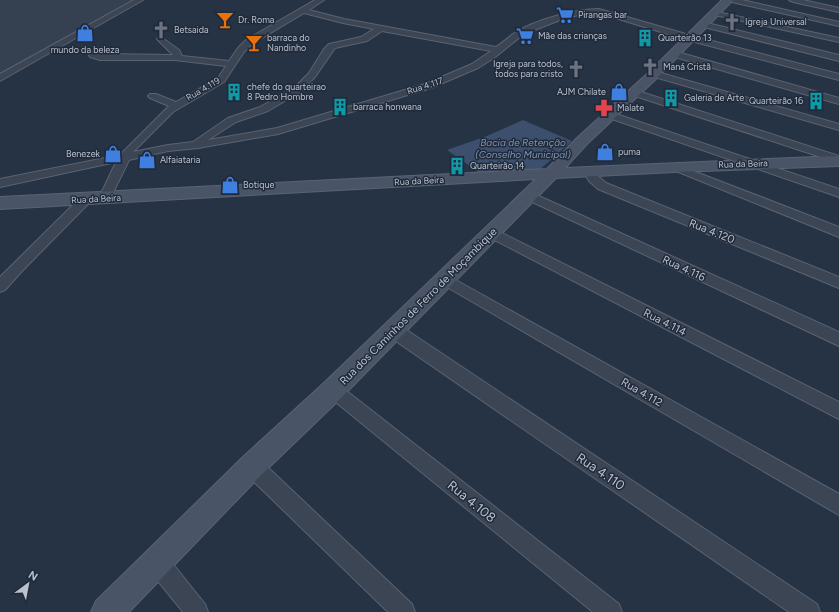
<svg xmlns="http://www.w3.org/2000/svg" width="839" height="612" font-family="Figtree,sans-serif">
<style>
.airport{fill:#354051}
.water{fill:#3c506e}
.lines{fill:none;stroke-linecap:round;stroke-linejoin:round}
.street-casing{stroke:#5a6371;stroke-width:2}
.secondary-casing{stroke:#5a6371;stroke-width:2}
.street{fill:#3b4554;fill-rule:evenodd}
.secondary{fill:#495467;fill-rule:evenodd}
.labels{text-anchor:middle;stroke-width:3;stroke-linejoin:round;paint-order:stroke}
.far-poi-label{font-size:9px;fill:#b9c1cd;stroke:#202a3a;text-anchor:start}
.far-street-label{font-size:9px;fill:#b9c1cd;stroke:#202a3a}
.far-water-label{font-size:10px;font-style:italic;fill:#7f96b5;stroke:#202a3a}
.street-label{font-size:11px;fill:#b9c1cd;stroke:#202a3a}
.near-street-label{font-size:13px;fill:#b9c1cd;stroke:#202a3a}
</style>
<rect width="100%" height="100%" fill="#263345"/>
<!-- airport -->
<path class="airport" d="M0,0H137L0,77Z"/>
<!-- water -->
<path class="water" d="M523,120L572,141L537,172L481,174L447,150L487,136Z"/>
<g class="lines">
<!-- street casing -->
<g class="street-casing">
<g id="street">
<path d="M134,0H143L0,81V74Z"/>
<path d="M315,0H324L309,10L344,19L496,47C502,43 508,38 513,34C534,20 575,9 599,9L693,36L839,74V80L687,40L599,13H588L565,18L532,31L520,37L494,58L478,68L431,88L278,134L198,148L168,151L129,160L109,201H101L99,198L116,162L0,187V179L120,155L169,106L150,98L148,96L150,94H156L176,102L218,78L226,66L175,60H100L90,57L89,55L90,53L103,47L107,50L101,54L173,55L157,39L161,37L179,50L182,56L229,61L238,48L246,40ZM304,13L343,23L374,29L361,37L329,44L324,49L309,73L294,88L260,107L228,118L193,142L168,145L133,152L173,112L224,82L244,52L252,44ZM382,31L491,51L472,64L425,84L277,128L208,140L236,122L268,111L300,92L315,77L335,48L367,41Z"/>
<path d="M728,0H742L839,22V26L732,2Z"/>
<path d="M789,0H803L839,8V12L793,2Z"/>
<path d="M712,11L839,38V42L715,15H712Z"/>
<path d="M700,22H703L839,55V61L700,26Z"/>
<path d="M674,51L839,98V104L671,56L670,54Z"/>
<path d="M654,71L839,124V130L651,76L649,74L651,72Z"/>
<path d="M635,90L839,156V163L632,95L630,93Z"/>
<path d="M610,112L839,189V197L606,117L605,115Z"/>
<path d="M675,164L839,227V237L671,169L669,167L671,165Z"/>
<path d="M590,168L594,169L598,176L606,183L839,277V288L598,189L589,181L584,171L586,169Z"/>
<path d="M530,192L839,332V346L526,199L524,196L526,193Z"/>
<path d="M86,195L90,196L92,199L90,202L23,270L5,290L0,292V277L82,196Z"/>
<path d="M492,228L839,402V419L487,236L485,233L487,230Z"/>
<path d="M445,274L839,494V515L440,283L438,279L440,275Z"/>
<path d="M393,324L399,325L817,604L820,612H789L387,335L385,330L387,325Z"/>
<path d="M333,382L339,385L619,604L622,612H593L327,395L324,390L327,385Z"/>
<path d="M252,456L259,459L412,604L415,612H388L245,473L242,466L245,459Z"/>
<path d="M157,551L165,554L205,604L208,612H183L149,570L146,562L149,554Z"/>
</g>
</g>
<!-- secondary casing -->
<g class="secondary-casing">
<path id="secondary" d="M722,0H733L656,79L587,144L565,168L839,156V166L675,172L556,178L341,398L261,475L129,612H91L96,601L243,457L325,382L536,179L0,209V197L547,169L577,138L648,73Z"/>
</g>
<!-- street -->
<use href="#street" class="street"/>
<!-- secondary -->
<use href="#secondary" class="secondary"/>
</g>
<!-- icons -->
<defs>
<g id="supermarket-bare" transform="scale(1.38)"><path d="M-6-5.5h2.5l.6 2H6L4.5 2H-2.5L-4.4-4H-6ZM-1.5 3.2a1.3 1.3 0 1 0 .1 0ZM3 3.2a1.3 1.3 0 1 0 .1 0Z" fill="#3f7fe0" stroke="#202a3a" stroke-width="2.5" paint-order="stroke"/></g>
<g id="bar-bare" transform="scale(1.38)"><path d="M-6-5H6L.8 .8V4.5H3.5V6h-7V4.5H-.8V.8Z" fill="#e8710a" stroke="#202a3a" stroke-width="2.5" paint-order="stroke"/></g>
<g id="church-bare" transform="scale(1.38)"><path d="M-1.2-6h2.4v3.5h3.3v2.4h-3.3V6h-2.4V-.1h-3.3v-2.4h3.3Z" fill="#6b7280" stroke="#202a3a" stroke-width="2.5" paint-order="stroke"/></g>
<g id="shop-bare" transform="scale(1.38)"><path d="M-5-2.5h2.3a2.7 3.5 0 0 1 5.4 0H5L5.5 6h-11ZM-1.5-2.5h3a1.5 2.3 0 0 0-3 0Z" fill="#3f7fe0" stroke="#202a3a" stroke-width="2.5" paint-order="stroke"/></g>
<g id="building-bare" transform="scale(1.38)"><path d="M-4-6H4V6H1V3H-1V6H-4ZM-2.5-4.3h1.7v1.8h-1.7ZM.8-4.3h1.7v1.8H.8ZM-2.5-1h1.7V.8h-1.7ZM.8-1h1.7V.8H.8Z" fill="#0f9aa8" stroke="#202a3a" stroke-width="2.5" paint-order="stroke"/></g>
<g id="pharmacy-bare" transform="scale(1.38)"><path d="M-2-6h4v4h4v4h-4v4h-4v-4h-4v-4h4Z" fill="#e0444e" stroke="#202a3a" stroke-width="2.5" paint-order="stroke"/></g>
</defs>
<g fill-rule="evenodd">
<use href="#supermarket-bare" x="565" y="15"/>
<use href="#bar-bare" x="225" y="20"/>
<use href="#church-bare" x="732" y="22"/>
<use href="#church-bare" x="161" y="30"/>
<use href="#shop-bare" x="85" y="33"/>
<use href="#supermarket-bare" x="525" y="36"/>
<use href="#building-bare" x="645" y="38"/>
<use href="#bar-bare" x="254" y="43"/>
<use href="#church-bare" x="650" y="67"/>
<use href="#church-bare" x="576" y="69"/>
<use href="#building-bare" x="234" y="92"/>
<use href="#shop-bare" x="619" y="92"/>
<use href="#building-bare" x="671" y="98"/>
<use href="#building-bare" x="816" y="101"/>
<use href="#building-bare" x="340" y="107"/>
<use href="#pharmacy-bare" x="604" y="108"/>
<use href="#shop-bare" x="605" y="152"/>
<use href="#shop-bare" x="113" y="154"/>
<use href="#shop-bare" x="147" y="160"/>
<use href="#building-bare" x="457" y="166"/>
<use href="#shop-bare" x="230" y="185"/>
</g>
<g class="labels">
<!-- far-poi labels -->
<g class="far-poi-label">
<text x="578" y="18">Pirangas bar</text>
<text x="238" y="23">Dr. Roma</text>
<text x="745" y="25">Igreja Universal</text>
<text x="174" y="33">Betsaida</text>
<text x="538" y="39">Mãe das crianças</text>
<text x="267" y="41">barraca do<tspan x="267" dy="10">Nandinho</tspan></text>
<text x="658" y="41">Quarteirão 13</text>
<text x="85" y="53" text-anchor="middle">mundo da beleza</text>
<text x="563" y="67" text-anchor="end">Igreja para todos,<tspan x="563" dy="10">todos para cristo</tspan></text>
<text x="663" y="70">Maná Cristã</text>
<text x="247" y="90">chefe do quarteirao<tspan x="247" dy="10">8 Pedro Hombre</tspan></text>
<text x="606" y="95" text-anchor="end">AJM Chilate</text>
<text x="684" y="101">Galeria de Arte</text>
<text x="803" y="104" text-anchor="end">Quarteirão 16</text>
<text x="353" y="110">barraca honwana</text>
<text x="617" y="111">Malate</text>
<text x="618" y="155">puma</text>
<text x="100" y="157" text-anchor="end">Benezek</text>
<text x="160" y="163">Alfaiataria</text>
<text x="470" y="169">Quarteirão 14</text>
<text x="243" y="188">Botique</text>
</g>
<!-- far-street labels -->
<g class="far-street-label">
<text transform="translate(425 86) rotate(-18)" y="3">Rua 4.117</text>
<text transform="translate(203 89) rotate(-30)" y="3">Rua 4.119</text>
<text transform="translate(743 164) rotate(-2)" y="3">Rua da Beira</text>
<text transform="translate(419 181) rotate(-3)" y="3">Rua da Beira</text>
<text transform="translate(96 199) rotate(-3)" y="3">Rua da Beira</text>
</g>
<!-- far-water labels -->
<g class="far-water-label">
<text x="523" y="146">Bacia de Retenção<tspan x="523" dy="12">(Conselho Municipal)</tspan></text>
</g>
<!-- street labels -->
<g class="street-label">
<text transform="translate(712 231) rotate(22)" y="4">Rua 4.120</text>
<text transform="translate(684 268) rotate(25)" y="4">Rua 4.116</text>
<text transform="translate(418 306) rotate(-45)" y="4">Rua dos Caminhos de Ferro de Moçambique</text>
<text transform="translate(665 322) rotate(27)" y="4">Rua 4.114</text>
<text transform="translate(642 392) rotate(30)" y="4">Rua 4.112</text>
</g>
<!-- near-street labels -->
<g class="near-street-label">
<text transform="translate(601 471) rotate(34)" y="5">Rua 4.110</text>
<text transform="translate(472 501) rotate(39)" y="5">Rua 4.108</text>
</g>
</g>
<!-- north arrow -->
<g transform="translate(28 584) rotate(32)" stroke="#202a3a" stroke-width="3" paint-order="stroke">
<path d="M0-3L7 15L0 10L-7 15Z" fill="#b9c1cd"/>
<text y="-6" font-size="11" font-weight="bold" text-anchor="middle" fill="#b9c1cd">N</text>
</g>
</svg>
